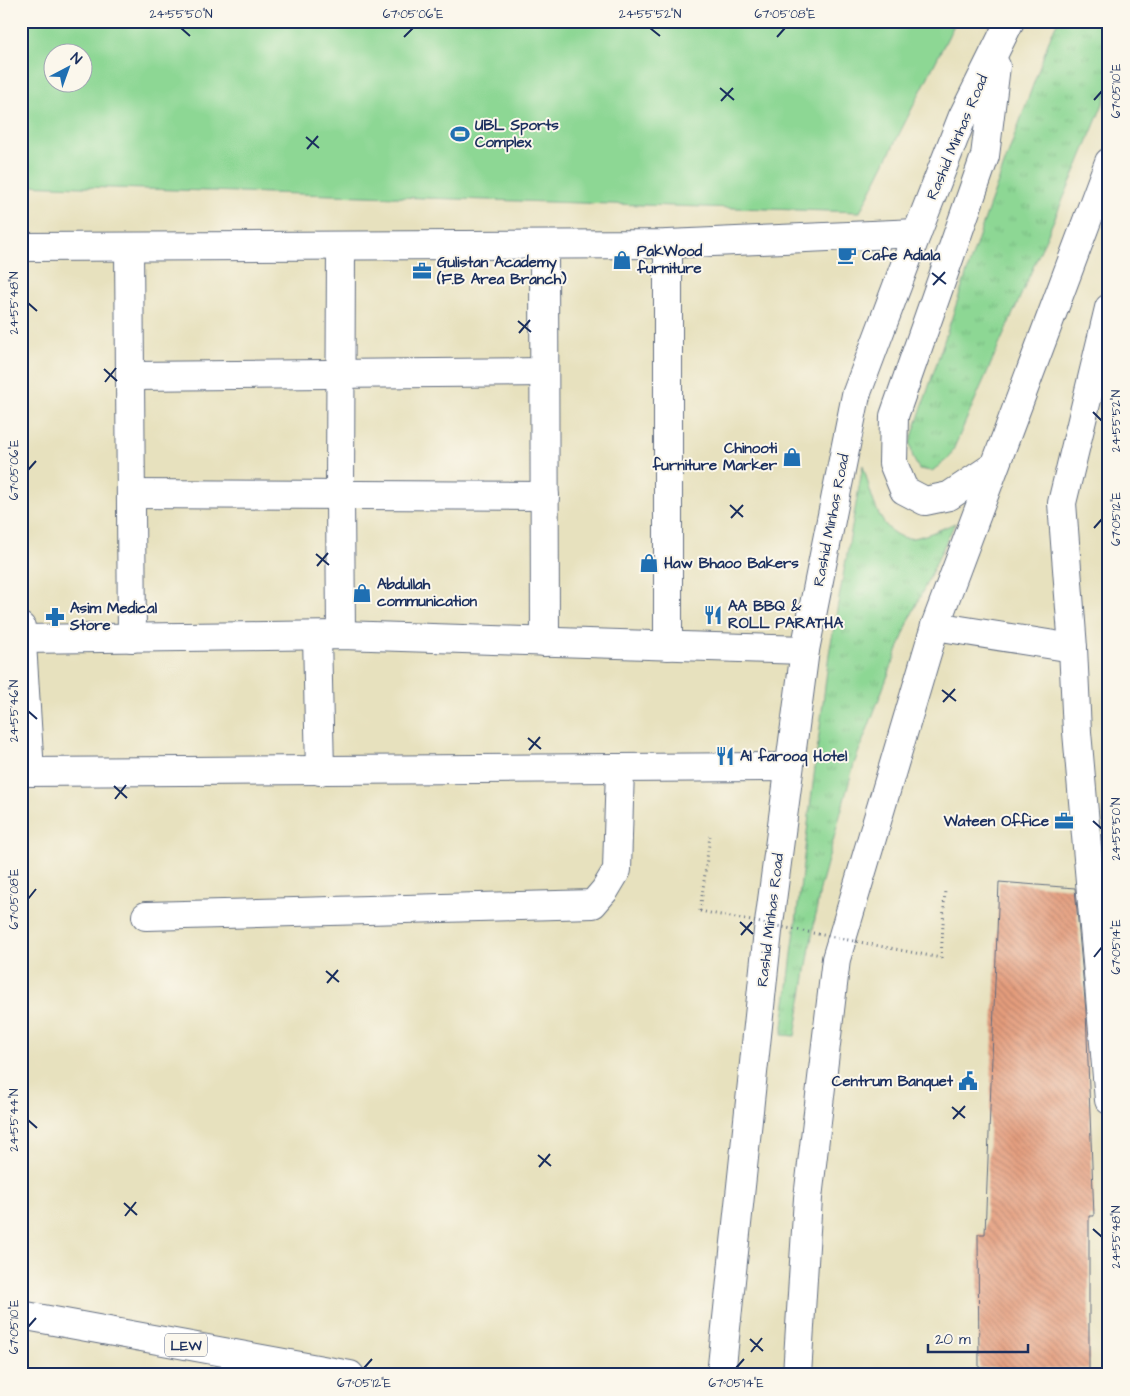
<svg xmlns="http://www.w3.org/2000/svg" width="1130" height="1396" font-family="'Architects Daughter',sans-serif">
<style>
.grass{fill:url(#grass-tufts);stroke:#548379}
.garden{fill:#8dd794;stroke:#548379;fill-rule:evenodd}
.building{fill:url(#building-back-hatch)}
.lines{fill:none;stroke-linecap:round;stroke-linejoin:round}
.minor-casing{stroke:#626d80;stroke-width:30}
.major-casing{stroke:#626d80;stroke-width:30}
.highway-casing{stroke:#626d80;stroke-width:30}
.path{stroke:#626d80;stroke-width:3;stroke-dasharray:1 4;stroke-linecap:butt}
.minor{stroke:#fff;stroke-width:28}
.major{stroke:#fff;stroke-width:28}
.highway{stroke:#fff;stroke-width:28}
.path-bridge{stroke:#626d80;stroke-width:3;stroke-dasharray:1 4;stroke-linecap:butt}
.ticks{fill:none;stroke:#1b2f5e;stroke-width:2}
.labels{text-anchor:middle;stroke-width:4;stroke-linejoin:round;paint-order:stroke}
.shield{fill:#fbf7ec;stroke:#5e6b89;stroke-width:1}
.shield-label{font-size:14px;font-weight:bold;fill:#1b2f5e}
.poi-label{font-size:15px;font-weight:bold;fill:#1b2f5e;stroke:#fbf7ec;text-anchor:start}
.street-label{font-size:15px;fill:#1b2f5e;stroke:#fbf7ec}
.neatline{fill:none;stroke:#1b2f5e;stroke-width:2}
.ticks-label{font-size:12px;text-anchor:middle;fill:#1b2f5e}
</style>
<defs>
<pattern id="grass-tufts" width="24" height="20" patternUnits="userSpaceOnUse" patternTransform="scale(1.25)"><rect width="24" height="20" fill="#8dd794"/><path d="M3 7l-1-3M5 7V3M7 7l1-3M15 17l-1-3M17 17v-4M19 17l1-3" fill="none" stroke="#79b982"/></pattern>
<pattern id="building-back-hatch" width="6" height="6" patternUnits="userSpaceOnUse" patternTransform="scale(1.25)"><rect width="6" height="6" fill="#e49c7c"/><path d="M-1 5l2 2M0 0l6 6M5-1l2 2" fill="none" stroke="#b88069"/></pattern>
</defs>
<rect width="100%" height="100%" fill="#fbf7ec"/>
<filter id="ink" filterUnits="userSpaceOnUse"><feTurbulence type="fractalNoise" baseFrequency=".02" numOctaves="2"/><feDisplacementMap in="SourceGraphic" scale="10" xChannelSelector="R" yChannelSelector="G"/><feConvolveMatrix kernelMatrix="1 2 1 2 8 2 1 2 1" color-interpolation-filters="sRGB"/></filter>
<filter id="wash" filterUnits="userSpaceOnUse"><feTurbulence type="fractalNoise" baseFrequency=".0096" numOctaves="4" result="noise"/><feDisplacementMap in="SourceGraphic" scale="20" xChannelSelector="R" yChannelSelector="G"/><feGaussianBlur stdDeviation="1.12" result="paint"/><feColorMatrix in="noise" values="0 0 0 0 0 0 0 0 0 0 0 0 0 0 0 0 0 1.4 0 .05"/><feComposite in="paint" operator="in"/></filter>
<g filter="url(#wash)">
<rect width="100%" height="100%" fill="#e7e1be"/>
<!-- grass -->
<g class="grass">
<path d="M1058,21H1109V89L1078,165L950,457L932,471L919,469L913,458L910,443L985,218L1051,35Z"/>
<path d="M863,465C870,488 877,533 906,538C918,540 944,528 955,523L910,618L854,764L820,889L795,1036L782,1035L829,654Z"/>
</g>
<!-- garden -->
<path class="garden" d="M21,21H956L860,212L21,185ZM52,52H82V82H52Z"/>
<g id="blocks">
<!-- building -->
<path class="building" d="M999,882L1075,888L1086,1011L1094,1216H1089V1369L979,1368L978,1234H985Z"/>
</g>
</g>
<g filter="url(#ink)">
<use href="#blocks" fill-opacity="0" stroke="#626d80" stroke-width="1"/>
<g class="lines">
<!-- minor casing -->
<g class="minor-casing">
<g id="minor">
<path d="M544,245L545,642"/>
<path d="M341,246L340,495L341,635"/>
<path d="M21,247L668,244L917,233"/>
<path d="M129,247L132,638"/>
<path d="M1109,308L1062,503L1073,648L1077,732L1109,1100"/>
<path d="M131,376L544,372"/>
<path d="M131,494L545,496"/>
<path d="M935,626L1073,648"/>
<path d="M21,627L30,772"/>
<path d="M317,636L320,771"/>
<path d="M21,639L341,635L805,650"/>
<path d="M668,646V244"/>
<path d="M21,772L789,767"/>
<path d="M146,916L593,904L605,890L617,870L620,768"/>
</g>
</g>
<!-- major casing -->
<g class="major-casing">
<g id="major">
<path d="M994,466L949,496L925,501L904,490L893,463L894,416L985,156L996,66"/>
<path d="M721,1375L768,931L805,650L856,395L917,233L962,118L1010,21"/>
<path d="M797,1375L808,1198L836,959L935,626L1109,162"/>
</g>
</g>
<!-- highway casing -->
<g class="highway-casing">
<path id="highway" d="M21,1315L350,1375"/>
</g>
<!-- path -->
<g class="path">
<path d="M700,911L710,836"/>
<path d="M941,958L945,890"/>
</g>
<!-- minor -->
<use href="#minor" class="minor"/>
<!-- major -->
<use href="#major" class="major"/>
<!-- highway -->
<use href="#highway" class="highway"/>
<!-- path-bridge -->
<path class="path-bridge" d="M700,911L941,958"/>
</g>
</g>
<!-- ticks -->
<path class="ticks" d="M181,28L190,36M650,28L660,36M404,37L413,28M777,37L785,28M720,88L734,100M1094,100L1102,91M721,101L733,88M306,137L319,148M307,149L318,136M932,273L946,284M933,285L945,272M28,303L37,311M518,321L531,332M519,333L530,320M104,369L117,381M105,382L116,368M1093,412L1102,421M28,470L36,461M730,505L743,517M731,518L743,505M1094,528L1102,519M316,554L329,565M317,566L328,553M942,690L956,701M943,702L955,689M28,711L37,719M528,738L541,749M529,750L540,737M114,786L127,798M115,799L126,785M1093,821L1102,829M28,899L36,889M740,922L753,934M741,935L752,922M1094,957L1102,947M326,971L339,982M327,983L338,970M952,1107L965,1118M953,1119L965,1106M28,1120L37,1128M538,1155L551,1166M539,1167L550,1154M124,1203L137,1215M125,1216L136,1202M1093,1229L1102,1237M28,1327L36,1318M750,1339L763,1351M751,1352L762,1338M364,1368L372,1359M736,1368L744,1359"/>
<!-- icons -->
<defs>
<g id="stadium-bare" transform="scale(1.5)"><path d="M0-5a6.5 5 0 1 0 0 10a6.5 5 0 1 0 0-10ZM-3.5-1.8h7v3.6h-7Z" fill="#1f6fb2" stroke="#fbf7ec" stroke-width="2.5" paint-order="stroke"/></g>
<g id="cafe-bare" transform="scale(1.5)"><path d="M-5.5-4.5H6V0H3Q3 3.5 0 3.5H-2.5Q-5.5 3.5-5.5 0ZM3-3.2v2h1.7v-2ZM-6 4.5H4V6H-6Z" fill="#1f6fb2" stroke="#fbf7ec" stroke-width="2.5" paint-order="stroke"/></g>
<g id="shop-bare" transform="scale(1.5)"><path d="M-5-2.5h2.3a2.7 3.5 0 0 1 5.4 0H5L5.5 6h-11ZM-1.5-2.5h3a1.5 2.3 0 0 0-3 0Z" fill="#1f6fb2" stroke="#fbf7ec" stroke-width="2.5" paint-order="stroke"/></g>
<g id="office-bare" transform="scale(1.5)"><path d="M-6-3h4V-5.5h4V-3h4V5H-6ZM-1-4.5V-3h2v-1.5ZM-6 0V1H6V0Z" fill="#1f6fb2" stroke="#fbf7ec" stroke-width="2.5" paint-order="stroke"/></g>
<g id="restaurant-bare" transform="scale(1.5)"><path d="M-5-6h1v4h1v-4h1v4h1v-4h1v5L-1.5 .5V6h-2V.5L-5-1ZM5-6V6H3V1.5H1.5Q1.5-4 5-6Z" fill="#1f6fb2" stroke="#fbf7ec" stroke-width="2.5" paint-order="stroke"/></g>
<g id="pharmacy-bare" transform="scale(1.5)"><path d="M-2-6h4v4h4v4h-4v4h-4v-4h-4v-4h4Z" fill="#1f6fb2" stroke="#fbf7ec" stroke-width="2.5" paint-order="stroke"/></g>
<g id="civic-bare" transform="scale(1.5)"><path d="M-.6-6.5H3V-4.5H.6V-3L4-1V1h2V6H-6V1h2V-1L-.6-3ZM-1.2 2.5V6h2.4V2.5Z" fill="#1f6fb2" stroke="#fbf7ec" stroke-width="2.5" paint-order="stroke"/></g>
</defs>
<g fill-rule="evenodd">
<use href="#stadium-bare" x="460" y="134"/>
<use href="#cafe-bare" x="847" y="255"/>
<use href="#shop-bare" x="622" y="260"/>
<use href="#office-bare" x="422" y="271"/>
<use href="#shop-bare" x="792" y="457"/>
<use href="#shop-bare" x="649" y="563"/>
<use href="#shop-bare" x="362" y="593"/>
<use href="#restaurant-bare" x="713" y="615"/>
<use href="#pharmacy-bare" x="55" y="617"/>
<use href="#restaurant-bare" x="725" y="756"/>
<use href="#office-bare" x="1064" y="821"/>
<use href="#civic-bare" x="968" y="1081"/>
</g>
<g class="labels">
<!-- shield labels -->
<rect class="shield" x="165" y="1333.5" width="42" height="23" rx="4"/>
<g class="shield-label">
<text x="186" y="1350">LEW</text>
</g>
<!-- poi labels -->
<g class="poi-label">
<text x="475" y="130">UBL Sports<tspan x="475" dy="17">Complex</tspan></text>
<text x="637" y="256">PakWood<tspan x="637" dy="17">furniture</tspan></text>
<text x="862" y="260">Cafe Adiala</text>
<text x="437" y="267">Gulistan Academy<tspan x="437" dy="17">(F.B Area Branch)</tspan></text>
<text x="777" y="453" text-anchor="end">Chinooti<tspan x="777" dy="17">furniture Marker</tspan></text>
<text x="664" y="568">Haw Bhaoo Bakers</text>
<text x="377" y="589">Abdullah<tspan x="377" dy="17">communication</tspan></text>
<text x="728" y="611">AA BBQ &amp;<tspan x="728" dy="17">ROLL PARATHA</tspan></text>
<text x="70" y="613">Asim Medical<tspan x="70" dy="17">Store</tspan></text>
<text x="740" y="761">Al farooq Hotel</text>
<text x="1049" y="826" text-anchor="end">Wateen Office</text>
<text x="953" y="1086" text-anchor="end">Centrum Banquet</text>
</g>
<!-- street labels -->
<g class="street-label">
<text transform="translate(957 137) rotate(-67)" y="5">Rashid Minhas Road</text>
<text transform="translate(831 520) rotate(-79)" y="5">Rashid Minhas Road</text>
<text transform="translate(770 920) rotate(-83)" y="5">Rashid Minhas Road</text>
</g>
</g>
<!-- margin -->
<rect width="1130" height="1396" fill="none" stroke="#fbf7ec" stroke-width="55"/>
<!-- north arrow -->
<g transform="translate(68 68) rotate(41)"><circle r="24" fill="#fbf7ec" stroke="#a1a7b3"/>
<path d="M0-4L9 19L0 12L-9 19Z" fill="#1f6fb2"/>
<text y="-8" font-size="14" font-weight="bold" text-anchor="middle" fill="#1b2f5e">N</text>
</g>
<!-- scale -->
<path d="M928 1344v8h100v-8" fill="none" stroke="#1b2f5e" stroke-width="2.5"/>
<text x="935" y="1344" font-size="15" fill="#1b2f5e" stroke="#fbf7ec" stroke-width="4" paint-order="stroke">20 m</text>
<rect x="28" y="28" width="1074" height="1340" class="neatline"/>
<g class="ticks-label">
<text x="181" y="18">24°55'50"N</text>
<text x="413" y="18">67°05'06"E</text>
<text x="650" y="18">24°55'52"N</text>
<text x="785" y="18">67°05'08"E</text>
<text transform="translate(1116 91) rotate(-90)" y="4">67°05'10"E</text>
<text transform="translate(14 303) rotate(-90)" y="4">24°55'48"N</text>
<text transform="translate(1116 421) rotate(-90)" y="4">24°55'52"N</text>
<text transform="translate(14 470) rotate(-90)" y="4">67°05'06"E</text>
<text transform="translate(1116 519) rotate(-90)" y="4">67°05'12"E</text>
<text transform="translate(14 711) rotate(-90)" y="4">24°55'46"N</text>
<text transform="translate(1116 829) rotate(-90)" y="4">24°55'50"N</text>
<text transform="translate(14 899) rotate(-90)" y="4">67°05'08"E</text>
<text transform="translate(1116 947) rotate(-90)" y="4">67°05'14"E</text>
<text transform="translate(14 1120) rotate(-90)" y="4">24°55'44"N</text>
<text transform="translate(1116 1237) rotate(-90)" y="4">24°55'48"N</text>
<text transform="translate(14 1327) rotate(-90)" y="4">67°05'10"E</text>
<text x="364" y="1387">67°05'12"E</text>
<text x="736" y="1387">67°05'14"E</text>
</g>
</svg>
